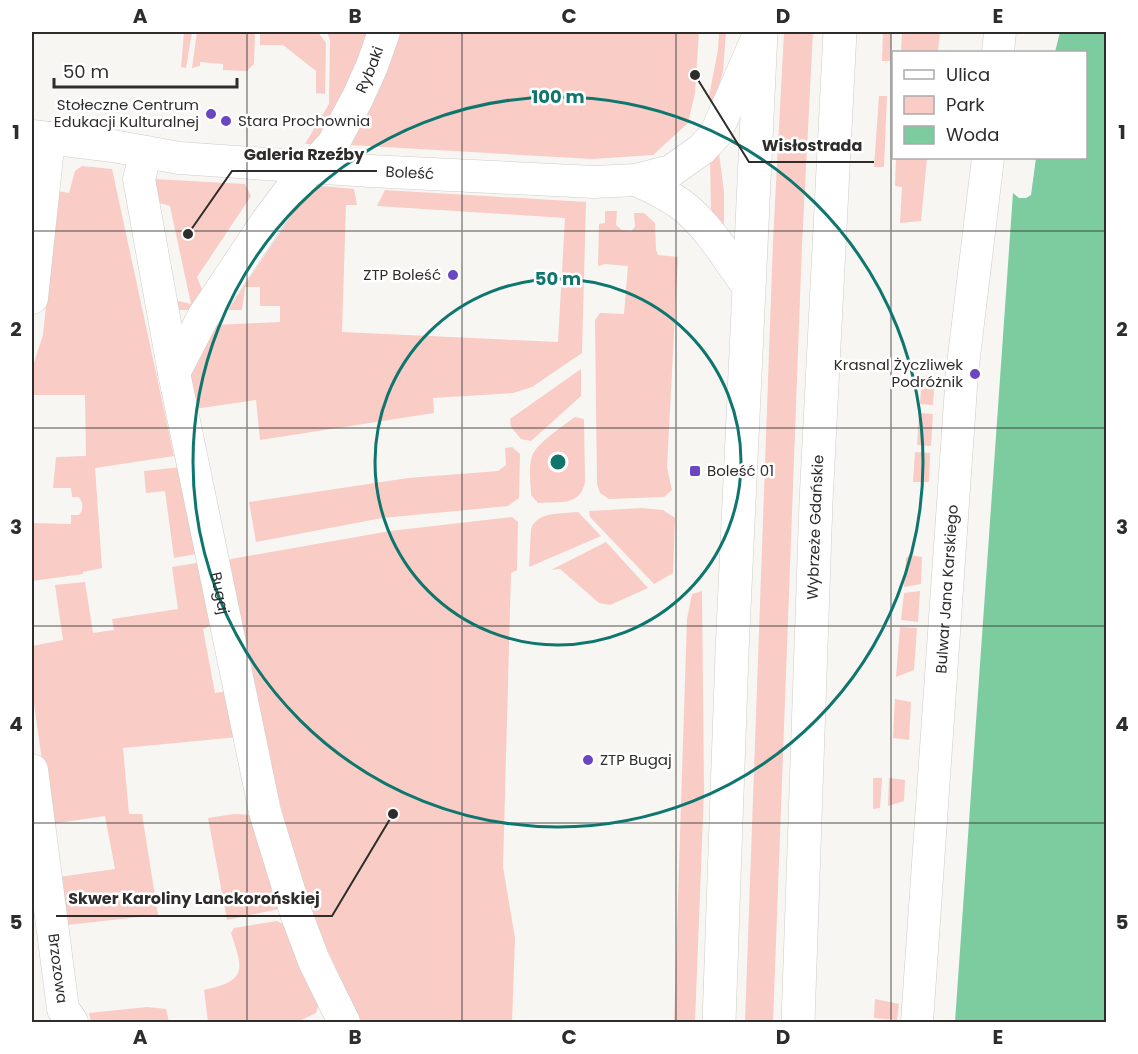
<svg xmlns="http://www.w3.org/2000/svg" width="1138" height="1054" font-family="Poppins,sans-serif">
<style>
.green{fill:#f9ccc5}
.water{fill:#7ccc9f}
.lines{fill:none;stroke-linecap:round;stroke-linejoin:round}
.minor-casing{stroke:#cdccc9;stroke-width:33}
.major-casing{stroke:#cdccc9;stroke-width:34}
.minor{stroke:#fff;stroke-width:32}
.major{stroke:#fff;stroke-width:33}
.grid{fill:none;stroke:#2e2d2c;stroke-width:1.5;stroke-opacity:0.55}
.ring{fill:none;stroke:#0f766e;stroke-width:3}
.poi-dot{fill:#6a47c0;stroke:#fff;stroke-width:2}
.labels{text-anchor:middle;stroke-width:5;stroke-linejoin:round;paint-order:stroke}
.street-label{font-size:15px;fill:#2e2d2c;stroke:#fff}
.poi-label{font-size:15px;fill:#2e2d2c;stroke:#fff;text-anchor:end}
.centre{fill:#0f766e;stroke:#fff;stroke-width:3}
.ring-label{font-size:18px;text-anchor:middle;font-weight:bold;fill:#0f766e;stroke:#fff;stroke-width:5;stroke-linejoin:round;paint-order:stroke}
.leader{fill:none;stroke:#2e2d2c;stroke-width:2}
.callout-dot{fill:#2e2d2c;stroke:#fff;stroke-width:2}
.callout-label{font-size:16px;text-anchor:middle;font-weight:bold;fill:#2e2d2c;stroke:#fff;stroke-width:5;stroke-linejoin:round;paint-order:stroke}
.neatline{fill:none;stroke:#2e2d2c;stroke-width:2}
.grid-label{font-size:20px;text-anchor:middle;font-weight:bold;fill:#2e2d2c}
</style>
<rect width="100%" height="100%" fill="#f7f6f2"/>
<!-- green -->
<g class="green">
<path d="M184,32H192L186,68L181,67Z"/>
<path d="M197,32H255L254,64L247,71L223,70V64L200,62V66L192,68Z"/>
<path d="M260,32H318L326,43L325,94L316,93V71L283,45H260Z"/>
<path d="M327,32H699L695,93L688,123L653,155L592,159L333,144H305L329,104L330,40Z"/>
<path d="M719,32H726L723,71L714,106L709,96L718,50Z"/>
<path d="M784,32H813L802,245L773,1022H745L773,241Z"/>
<path d="M883,32H891L890,61H882Z"/>
<path d="M902,32H940L938,52H901Z"/>
<path d="M879,96H887L884,167H874Z"/>
<path d="M719,153L724,192V230L711,209L710,161Z"/>
<path d="M896,158H927L921,221L900,223L902,187L895,186Z"/>
<path d="M82,166L112,169L174,456L95,468L102,568L83,572V574L32,581V523L71,524V515H79C84,509 83,503 79,497H72L71,488H53L56,457L86,456L85,395H32V369L43,335L58,191L69,193L75,171Z"/>
<path d="M154,179L245,184L251,196L197,277L205,297L195,310H178L170,299L191,304L170,206L149,200Z"/>
<path d="M312,185L354,189L357,205H346L342,332L558,342L565,218L377,206L385,190L586,202L582,353L532,387L513,393L433,398L434,413L260,440L256,400L194,409L189,372L215,325L280,322V306H260V287H245L242,310H228Z"/>
<path d="M605,211H617L616,225L622,230L631,231L635,227L634,213H644L655,223L656,250L658,255L678,257L667,467L672,490L664,497L609,499L600,493L597,484L595,320L600,313L624,314L628,266L605,264L598,266L599,224L605,223Z"/>
<path d="M581,369V396L531,441L521,439L511,427L510,419Z"/>
<path d="M922,376L935,377L933,405L920,404Z"/>
<path d="M919,413L933,414L931,446L917,445Z"/>
<path d="M575,417L584,419L585,482C580,507 559,501 538,503L531,495C531,484 528,467 532,456C537,443 563,426 575,417Z"/>
<path d="M512,447L520,454L519,498L508,506L382,518L256,542L249,502L408,478L498,471L506,465L505,448Z"/>
<path d="M915,452L930,453L929,482H913Z"/>
<path d="M182,467L201,553L174,558L165,491L146,493L144,471Z"/>
<path d="M642,508L663,510L675,518L673,573L654,584L590,517L589,511Z"/>
<path d="M578,512L601,536L529,567L531,529C537,511 562,514 578,512Z"/>
<path d="M512,517L518,522L517,570L511,573L503,867L515,938L512,1022H360L324,942L295,866L264,737L227,563L231,559L390,531Z"/>
<path d="M606,542L648,588L610,605L599,603L560,569L551,570Z"/>
<path d="M910,555L922,557L921,584L904,587L906,558Z"/>
<path d="M203,562L215,624L203,629L215,693L229,691L238,737L123,748L129,814H142L158,915L67,925L59,877L115,869L105,816L51,824L32,690V646L63,640L55,585L85,582L93,633L114,630L112,619L178,609L172,567Z"/>
<path d="M702,591L704,791L695,1022H674L687,619L692,594Z"/>
<path d="M920,591L918,622L901,620L904,593Z"/>
<path d="M900,627L917,628L914,670L896,677Z"/>
<path d="M895,699L911,702L909,740L893,738Z"/>
<path d="M873,778H882L880,808L873,809Z"/>
<path d="M889,778L905,780L904,801L888,806Z"/>
<path d="M234,814L254,815L279,909L227,920L208,818Z"/>
<path d="M277,921L287,926L320,1001L316,1013L297,1022H208L204,990C248,981 243,969 231,933L234,928Z"/>
<path d="M875,999L899,1004L897,1020L874,1018Z"/>
<path d="M147,1007L166,1009L169,1022H91L89,1013Z"/>
</g>
<!-- water -->
<path class="water" d="M1060,32H1106V1022H955L1013,193L1019,198H1026L1031,195L1036,158H1086V52H1055Z"/>
<g class="lines">
<!-- minor casing -->
<g class="minor-casing">
<g id="minor">
<path d="M998,52L1000,32"/>
<path id="s1" d="M32,136L113,146L179,158L370,171L594,182L636,180L671,171L702,149L715,135L760,32"/>
<path id="s2" d="M146,152L139,179L174,373L265,812L296,913L314,961L344,1022"/>
<path d="M636,180C654,188 673,197 688,210C712,231 730,262 749,288"/>
<path d="M32,298L49,138"/>
<path id="s3" d="M174,373L203,317L267,221L288,193L333,144L358,97L372,66L384,32"/>
<path id="s4" d="M32,770L63,1009L72,1022"/>
<path id="s5" d="M917,1022L962,373L988,158"/>
</g>
</g>
<!-- major casing -->
<g class="major-casing">
<g id="major">
<path d="M719,1022L732,652L761,32"/>
<path id="s6" d="M798,1022L816,502L840,32"/>
</g>
</g>
<!-- minor -->
<use href="#minor" class="minor"/>
<!-- major -->
<use href="#major" class="major"/>
</g>
<!-- grid -->
<path class="grid" d="M247,32V1022M462,32V1022M676,32V1022M891,32V1022M32,231H1106M32,428H1106M32,626H1106M32,823H1106"/>
<!-- distance rings -->
<g class="ring">
<circle cx="558" cy="462" r="183"/>
<circle cx="558" cy="462" r="365"/>
</g>
<!-- markers -->
<g class="poi-dot">
<circle cx="211" cy="114" r="6"/>
<circle cx="226" cy="121" r="6"/>
<circle cx="453" cy="275" r="6"/>
<circle cx="975" cy="374" r="6"/>
<rect x="689" y="465" width="12" height="12" rx="3"/>
<circle cx="588" cy="760" r="6"/>
</g>
<g class="labels">
<!-- street labels -->
<g class="street-label">
<text dy="5" stroke="none"><textPath href="#s3" startOffset="363">Rybaki</textPath></text>
<text dy="5" stroke="none"><textPath href="#s1" startOffset="380">Boleść</textPath></text>
<text dy="5" stroke="none"><textPath href="#s6" startOffset="495">Wybrzeże Gdańskie</textPath></text>
<text dy="5" stroke="none"><textPath href="#s5" startOffset="434">Bulwar Jana Karskiego</textPath></text>
<text dy="5" stroke="none"><textPath href="#s2" startOffset="450">Bugaj</textPath></text>
<text dy="5" stroke="none"><textPath href="#s4" startOffset="200">Brzozowa</textPath></text>
</g>
<!-- poi labels -->
<g class="poi-label">
<text x="199" y="110">Stołeczne Centrum<tspan x="199" dy="17">Edukacji Kulturalnej</tspan></text>
<text x="238" y="126" text-anchor="start">Stara Prochownia</text>
<text x="441" y="280">ZTP Boleść</text>
<text x="963" y="370">Krasnal Życzliwek<tspan x="963" dy="17">Podróżnik</tspan></text>
<text x="707" y="476" text-anchor="start">Boleść 01</text>
<text x="600" y="765" text-anchor="start">ZTP Bugaj</text>
</g>
</g>
<circle cx="558" cy="462" r="9" class="centre"/>
<g class="ring-label">
<text x="558" y="103">100 m</text>
<text x="558" y="285">50 m</text>
</g>
<!-- callouts -->
<path class="leader" d="M695 75L749 162H874M188 234L232 171H377M393 814L332 916H56"/>
<g class="callout-dot">
<circle cx="695" cy="75" r="6"/>
<circle cx="188" cy="234" r="6"/>
<circle cx="393" cy="814" r="6"/>
</g>
<g class="callout-label">
<text x="812" y="151">Wisłostrada</text>
<text x="304" y="160">Galeria Rzeźby</text>
<text x="194" y="904">Skwer Karoliny Lanckorońskiej</text>
</g>
<!-- border -->
<rect width="1138" height="1054" fill="none" stroke="#ffffff" stroke-width="66"/>
<!-- legend -->
<rect x="892" y="51" width="195" height="108" fill="#ffffff" stroke="#ababab" stroke-width="1.5"/>
<rect x="904" y="70" width="30" height="9" fill="#ffffff" stroke="#ababab" stroke-width="1.5"/>
<text x="946" y="81" font-size="18" fill="#2e2d2c">Ulica</text>
<rect x="904" y="96" width="30" height="18" fill="#f9ccc5" stroke="#ababab" stroke-width="1.5"/>
<text x="946" y="111" font-size="18" fill="#2e2d2c">Park</text>
<rect x="904" y="126" width="30" height="18" fill="#7ccc9f" stroke="#ababab" stroke-width="1.5"/>
<text x="946" y="141" font-size="18" fill="#2e2d2c">Woda</text>
<!-- scale -->
<path d="M54 78v9h183v-9" fill="none" stroke="#2e2d2c" stroke-width="3"/>
<text x="63" y="78" font-size="18" fill="#2e2d2c" stroke="#ffffff" stroke-width="4.5" paint-order="stroke">50 m</text>
<rect x="33" y="33" width="1072" height="988" class="neatline"/>
<g class="grid-label">
<text x="140" y="23">A</text>
<text x="355" y="23">B</text>
<text x="569" y="23">C</text>
<text x="783" y="23">D</text>
<text x="998" y="23">E</text>
<text x="16" y="139">1</text>
<text x="1122" y="139">1</text>
<text x="16" y="336">2</text>
<text x="1122" y="336">2</text>
<text x="16" y="534">3</text>
<text x="1122" y="534">3</text>
<text x="16" y="731">4</text>
<text x="1122" y="731">4</text>
<text x="16" y="929">5</text>
<text x="1122" y="929">5</text>
<text x="140" y="1044">A</text>
<text x="355" y="1044">B</text>
<text x="569" y="1044">C</text>
<text x="783" y="1044">D</text>
<text x="998" y="1044">E</text>
</g>
</svg>
